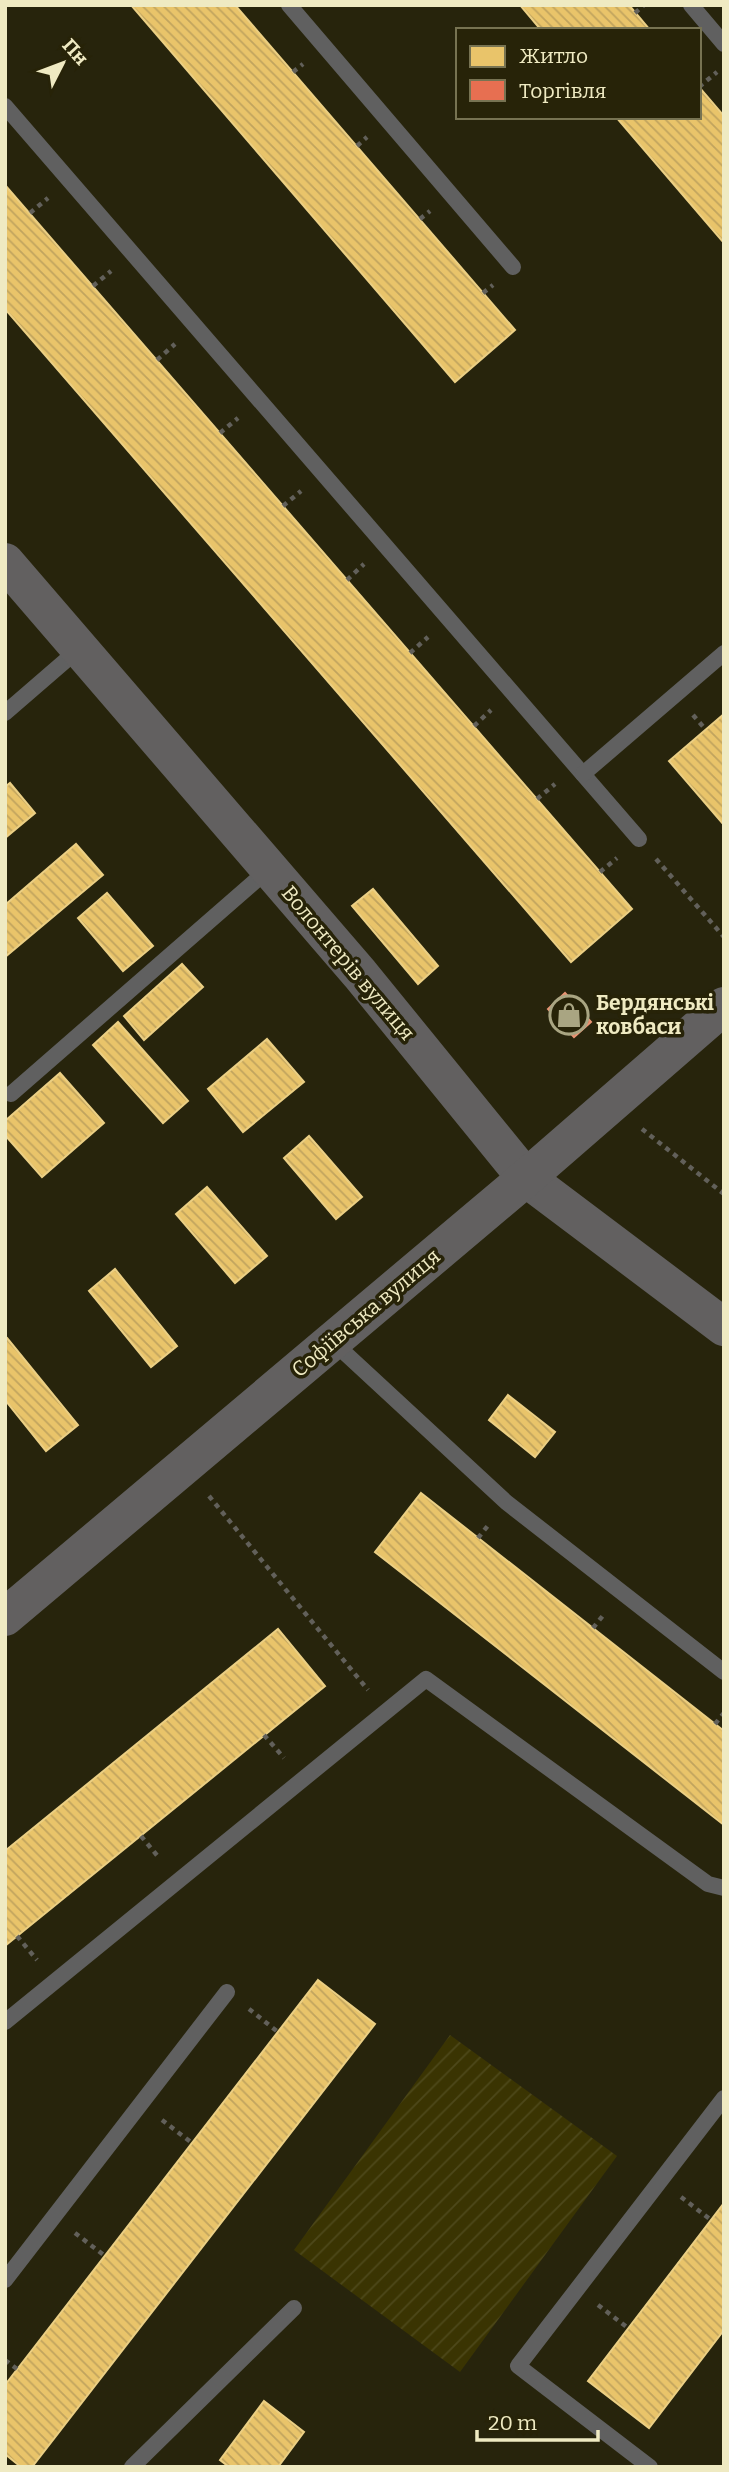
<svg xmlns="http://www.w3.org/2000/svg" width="729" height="2472" font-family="Bitter,serif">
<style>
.industrial{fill:url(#industrial-furrows)}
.homes{fill:url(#homes-back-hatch);stroke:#ebcf84;stroke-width:2}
.shops{fill:url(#shops-back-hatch);stroke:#e99473;stroke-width:2}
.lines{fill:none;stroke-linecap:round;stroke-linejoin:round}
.path{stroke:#62605a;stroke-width:4.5;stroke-dasharray:5 5;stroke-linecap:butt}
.lane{stroke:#606060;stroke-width:16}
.secondary{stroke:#626060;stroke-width:38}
.labels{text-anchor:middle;stroke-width:7;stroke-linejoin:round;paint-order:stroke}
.street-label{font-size:21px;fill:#efeac2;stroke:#272308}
.poi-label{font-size:21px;font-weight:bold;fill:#efeac2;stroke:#272308;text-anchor:start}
</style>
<defs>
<pattern id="industrial-furrows" width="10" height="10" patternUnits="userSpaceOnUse" patternTransform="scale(1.75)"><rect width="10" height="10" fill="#3a3402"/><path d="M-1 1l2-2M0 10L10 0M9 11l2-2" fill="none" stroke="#4d481a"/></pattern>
<pattern id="homes-back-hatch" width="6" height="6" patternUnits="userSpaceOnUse" patternTransform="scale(1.75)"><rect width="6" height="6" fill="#e9c46a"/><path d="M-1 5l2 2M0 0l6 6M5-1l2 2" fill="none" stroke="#c1a45e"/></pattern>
<pattern id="shops-back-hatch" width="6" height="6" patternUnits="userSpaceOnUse" patternTransform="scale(1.75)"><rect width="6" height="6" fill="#e76f51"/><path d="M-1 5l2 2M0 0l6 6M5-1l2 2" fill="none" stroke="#b7634a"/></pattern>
</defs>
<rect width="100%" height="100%" fill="#27240c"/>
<!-- industrial -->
<path class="industrial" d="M450,2035L617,2156L460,2372L294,2250Z"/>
<!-- homes -->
<g class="homes">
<path d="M131,5H235L515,330L455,382Z"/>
<path d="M520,5H629L650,30H541Z"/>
<path d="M699,87L724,116V243L616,117H699Z"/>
<path d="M5,185L632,909L571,962L5,309Z"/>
<path d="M724,714V825L669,761Z"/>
<path d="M10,783L35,813L5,838V787Z"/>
<path d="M76,844L103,875L5,957V905Z"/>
<path d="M373,889L438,966L418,984L352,906Z"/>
<path d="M107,893L153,946L123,971L78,918Z"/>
<path d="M182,964L203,987L144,1040L124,1016Z"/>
<path d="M118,1022L188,1101L163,1123L93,1045Z"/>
<path d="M267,1039L304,1082L243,1132L208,1089Z"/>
<path d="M60,1073L104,1123L42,1177L5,1135V1121Z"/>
<path d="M309,1136L362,1197L336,1219L284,1158Z"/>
<path d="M207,1187L267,1256L235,1283L176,1214Z"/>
<path d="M115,1269L177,1346L151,1367L89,1291Z"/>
<path d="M7,1338L78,1425L46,1451L5,1400V1339Z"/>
<path d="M508,1395L555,1432L535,1457L489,1420Z"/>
<path d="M421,1493L724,1731V1825L375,1552Z"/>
<path d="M278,1629L325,1686L5,1946V1851Z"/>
<path d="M318,1980L375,2024L32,2467H21L5,2454V2385Z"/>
<path d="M724,2203V2330L649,2428L588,2381Z"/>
<path d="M264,2401L304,2432L278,2467H229L220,2460Z"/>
</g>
<!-- shops -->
<path class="shops" d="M565,993L591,1022L574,1037L548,1009Z"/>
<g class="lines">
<!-- path -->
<g class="path">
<path d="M635,13L644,5"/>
<path d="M293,72L303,64"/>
<path d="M699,87L717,72"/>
<path d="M357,146L367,137"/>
<path d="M30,213L48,198"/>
<path d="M420,219L430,211"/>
<path d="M93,286L111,271"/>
<path d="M483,293L493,285"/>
<path d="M157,360L175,344"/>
<path d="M220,433L238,418"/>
<path d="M283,506L301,491"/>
<path d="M347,580L364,564"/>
<path d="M410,653L428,637"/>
<path d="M693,715L706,730"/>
<path d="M474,726L491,710"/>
<path d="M537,799L555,784"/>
<path d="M656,859L724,937"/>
<path d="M600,872L617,858"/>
<path d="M642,1129L724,1194"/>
<path d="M209,1496L368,1690"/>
<path d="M478,1538L490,1523"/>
<path d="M593,1628L605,1613"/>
<path d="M715,1724L724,1713"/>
<path d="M264,1735L284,1758"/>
<path d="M141,1836L160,1859"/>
<path d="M17,1936L37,1960"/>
<path d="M249,2009L278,2032"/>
<path d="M162,2120L192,2143"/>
<path d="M681,2197L711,2220"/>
<path d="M75,2233L105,2256"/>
<path d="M598,2305L628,2328"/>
<path d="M5,2360L17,2369"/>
</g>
<!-- lane -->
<g class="lane">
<path d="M289,5L513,267"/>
<path d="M691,5L724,44"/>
<path d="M5,106L639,839"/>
<path d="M5,713L79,649"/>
<path d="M583,774L724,653"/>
<path d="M11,1094L269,869"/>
<path d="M332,1341L506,1502L724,1672"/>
<path d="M5,2022L426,1679L708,1884L724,1888"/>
<path d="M5,2280L227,1992"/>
<path d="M132,2467L294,2308"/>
<path d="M650,2467L518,2366L724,2098"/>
</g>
<!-- secondary -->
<g class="secondary">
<path d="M5,562L360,974L526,1178L724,1327"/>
<path d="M5,1617L526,1178L724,1006"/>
</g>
</g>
<!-- icons -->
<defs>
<g id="shop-ring" transform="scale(2.0125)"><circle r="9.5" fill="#272308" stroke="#a9a582" stroke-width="1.5"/><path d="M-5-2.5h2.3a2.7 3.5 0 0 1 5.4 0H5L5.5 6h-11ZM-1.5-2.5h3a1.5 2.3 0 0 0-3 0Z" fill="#a9a582"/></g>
</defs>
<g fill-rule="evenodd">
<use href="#shop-ring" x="569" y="1015"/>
</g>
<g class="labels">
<!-- street labels -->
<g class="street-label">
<text transform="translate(348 963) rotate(50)" y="7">Волонтерів вулиця</text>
<text transform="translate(366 1313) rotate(-40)" y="7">Софіївська вулиця</text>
</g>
<!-- poi labels -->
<g class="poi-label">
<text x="596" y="1010">Бердянські<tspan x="596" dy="24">ковбаси</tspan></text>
</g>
</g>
<!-- border -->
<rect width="729" height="2472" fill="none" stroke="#efeac2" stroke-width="14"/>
<!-- legend -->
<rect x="456" y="28" width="245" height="91" fill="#272308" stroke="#777352" stroke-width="2"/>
<rect x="470" y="46" width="35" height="21" fill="#e9c46a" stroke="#777352" stroke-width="2"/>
<text x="519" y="63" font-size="21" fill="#efeac2">Житло</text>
<rect x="470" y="80" width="35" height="21" fill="#e76f51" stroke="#777352" stroke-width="2"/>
<text x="519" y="98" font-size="21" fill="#efeac2">Торгівля</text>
<!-- north arrow -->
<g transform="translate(63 63) rotate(48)" stroke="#272308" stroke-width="5" paint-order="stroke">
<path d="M0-5L12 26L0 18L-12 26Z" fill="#efeac2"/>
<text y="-10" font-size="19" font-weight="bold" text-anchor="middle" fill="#efeac2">Пн</text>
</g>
<!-- scale -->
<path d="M477 2430v10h121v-10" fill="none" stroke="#efeac2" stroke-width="3.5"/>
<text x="488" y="2430" font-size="21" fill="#efeac2" stroke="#272308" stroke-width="5" paint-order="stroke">20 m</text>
</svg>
